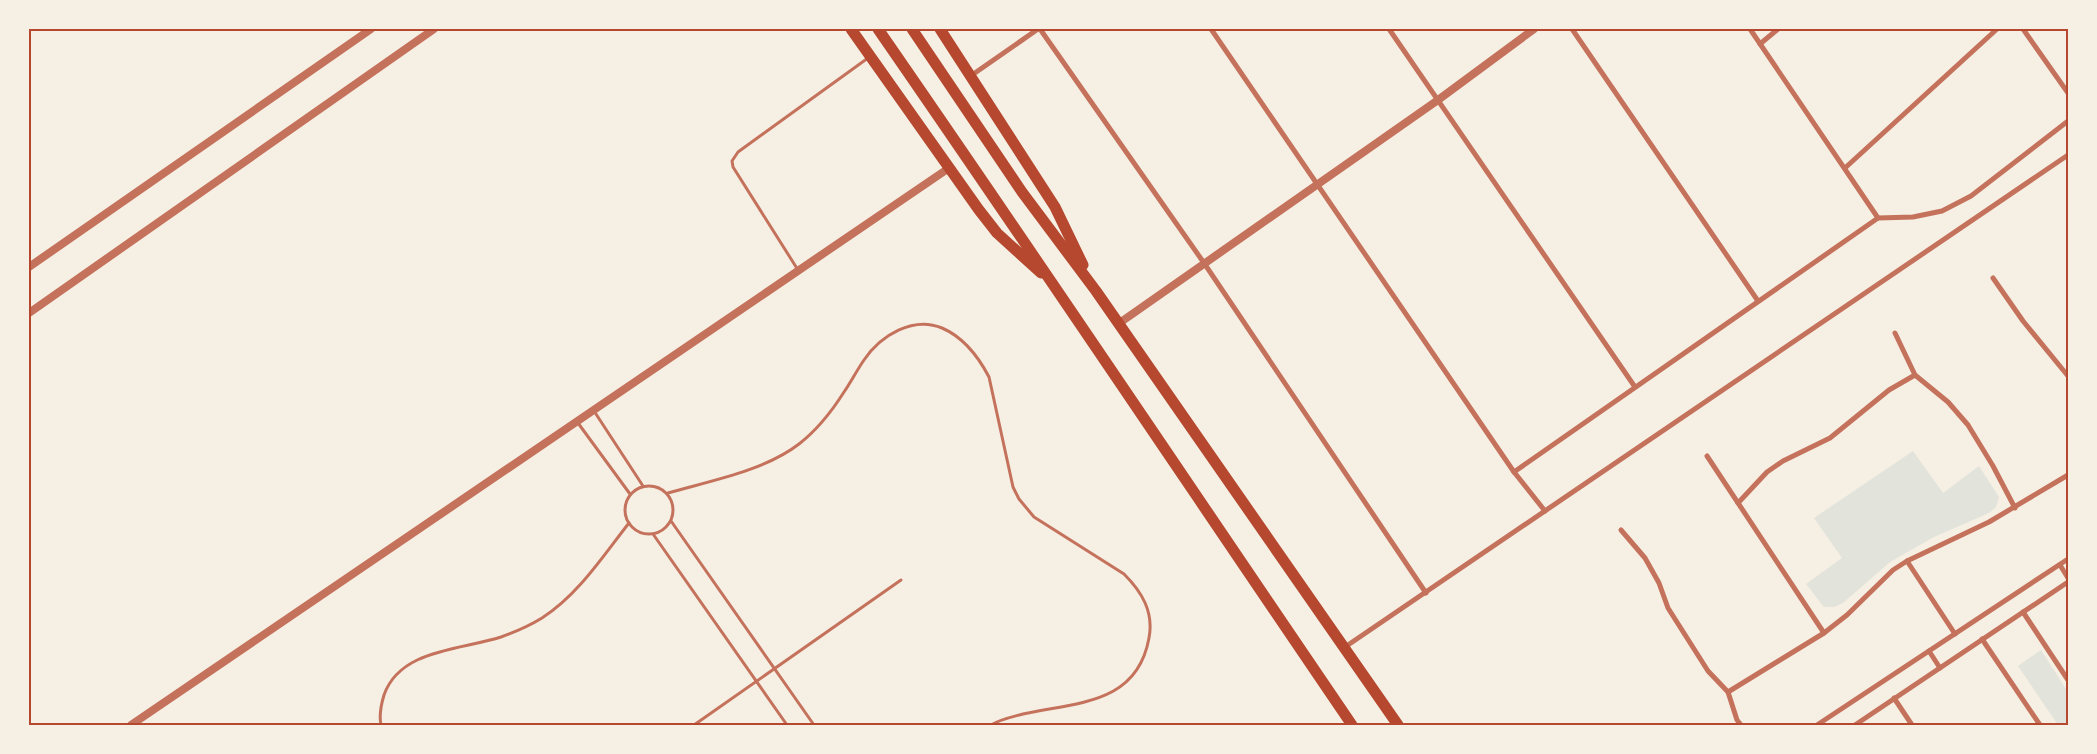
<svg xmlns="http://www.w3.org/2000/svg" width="2097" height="754" font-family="Raleway,sans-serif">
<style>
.green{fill:#e2e4dc}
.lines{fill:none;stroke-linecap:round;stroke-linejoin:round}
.service{stroke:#c5725c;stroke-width:3}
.minor{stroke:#c5725c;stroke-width:5}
.tertiary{stroke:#c5725c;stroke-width:8}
.trunk{stroke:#b5482f;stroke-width:11}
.neatline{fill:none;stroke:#b5482f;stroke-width:2}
</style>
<rect width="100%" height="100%" fill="#f6efe4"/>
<!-- green -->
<g class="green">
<path d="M1913,451L1943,493L1979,466L1999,497L1996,507L1989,513L1934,537L1890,562L1843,603L1834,607H1824L1806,584L1842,558L1814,518Z"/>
<path d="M2041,650L2068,692V725H2058L2018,666Z"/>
</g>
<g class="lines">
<!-- service -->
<g class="service">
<path d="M798,270L733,167L732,161L738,152L868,58"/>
<path d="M594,411L643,486"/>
<path d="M578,423L630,494"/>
<circle cx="649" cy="510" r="24"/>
<path d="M668,493C710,481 764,471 799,444C817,430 832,411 844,392C851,382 857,370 864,360C881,335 913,316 942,328C963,337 978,356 989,377L1013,487L1019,499L1034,517L1124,574C1142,592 1154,612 1149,638C1137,705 1076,702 1023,714C1012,717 1001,719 991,725"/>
<path d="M671,521L814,725"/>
<path d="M653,534L787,725"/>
<path d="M381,725C379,716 381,705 384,695C400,649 461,650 501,637C515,632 529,626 542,618C578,595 603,556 629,523"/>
<path d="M694,725L901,580"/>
</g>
<!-- minor -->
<g class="minor">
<path d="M1040,29L1204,263L1426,593"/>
<path d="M1211,29L1514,472L1545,511"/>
<path d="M1389,29L1635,387"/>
<path d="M1572,29L1758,301"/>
<path d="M1750,29L1878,218"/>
<path d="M2023,29L2068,93"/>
<path d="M1760,44L1778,29"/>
<path d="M972,75L1038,29"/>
<path d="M1845,168L1997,29"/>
<path d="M1993,278L2023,321L2068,376"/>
<path d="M1895,333L1915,375L1948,402L1968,425L1993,466L2015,508"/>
<path d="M1707,456L1824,633"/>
<path d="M1514,472L1878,218L1913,217L1942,211L1971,196L2068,121"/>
<path d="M1738,503L1767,472L1783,461L1830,438L1889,390L1915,375"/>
<path d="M1621,530L1645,558L1659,583L1668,608L1708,671L1728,692L1737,720L1741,725"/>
<path d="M1907,561L1955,634"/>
<path d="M2060,565L2068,578"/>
<path d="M2023,612L2068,680"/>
<path d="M1982,639L2040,725"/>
<path d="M1345,647L2068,155"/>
<path d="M1929,651L1940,668"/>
<path d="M1728,692L1824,633L1847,615L1893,570L1907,561L1989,522L2068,475"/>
<path d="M1894,698L1912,725"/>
<path d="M1817,725L2068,559"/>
<path d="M1855,725L2068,582"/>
</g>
<!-- tertiary -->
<g class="tertiary">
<path d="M29,267L371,29"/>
<path d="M29,313L434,29"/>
<path d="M1118,324L1438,100L1534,29"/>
<path d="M131,725L949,168"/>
</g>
<!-- trunk -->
<g class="trunk">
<path d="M851,29L979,210L997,233L1041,273"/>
<path d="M878,29C1038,260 1194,493 1352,725"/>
<path d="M912,29L1022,192L1096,291L1398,725"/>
<path d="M940,29L1055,207L1083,265"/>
</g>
</g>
<!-- border -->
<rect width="2097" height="754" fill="none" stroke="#f6efe4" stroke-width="60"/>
<rect x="30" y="30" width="2037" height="694" class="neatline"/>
</svg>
